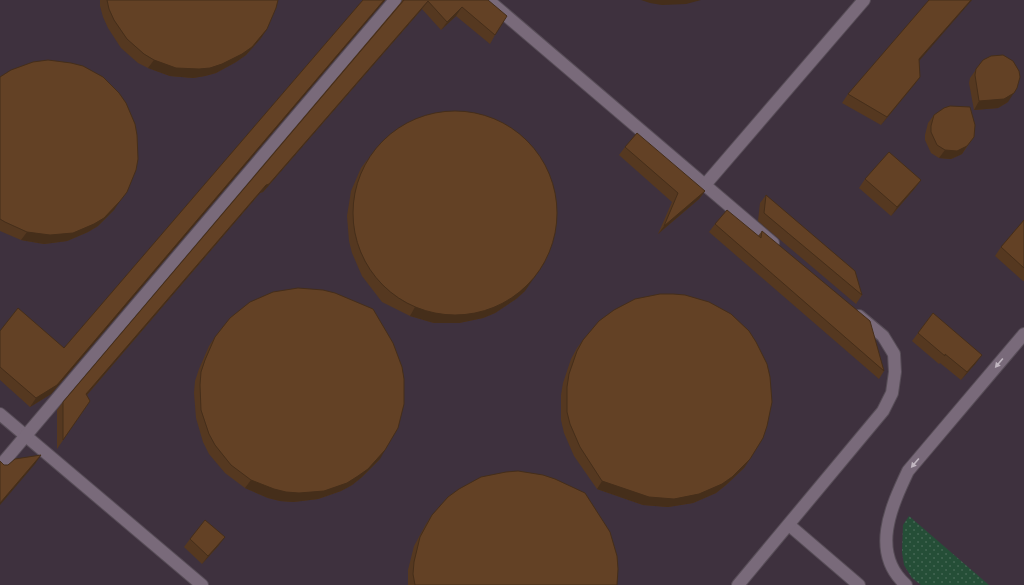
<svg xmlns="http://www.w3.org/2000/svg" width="1024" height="585" font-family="'Times New Roman',serif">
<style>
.grass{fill:url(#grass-dots)}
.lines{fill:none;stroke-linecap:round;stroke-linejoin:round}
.minor-casing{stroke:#574d57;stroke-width:14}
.minor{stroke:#796a7a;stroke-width:12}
.wall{fill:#553820}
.shaded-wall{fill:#452e1a}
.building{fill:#634125;stroke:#452e1a}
.oneway{fill:#c1b7c1}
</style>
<defs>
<pattern id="grass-dots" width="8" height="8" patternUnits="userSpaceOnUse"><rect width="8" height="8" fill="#254e37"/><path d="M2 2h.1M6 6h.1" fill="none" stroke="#446653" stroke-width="1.8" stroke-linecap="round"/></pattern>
</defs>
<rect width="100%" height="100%" fill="#3e313e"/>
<!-- grass -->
<path class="grass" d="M909,516L989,585H921L912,578L904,565L902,552L903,525Z"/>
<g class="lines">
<!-- minor casing -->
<g class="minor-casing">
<g id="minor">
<path d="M488,0L773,243"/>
<path d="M704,186L864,0"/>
<path d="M0,414L202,585"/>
<path d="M0,466L395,0"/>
<path d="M789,525L859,585"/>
<path d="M738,585L883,411L892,393L895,372L894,354L883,336L859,316"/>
<path d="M906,585C870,553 891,507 908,471L1024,334"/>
</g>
</g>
<!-- minor -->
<use href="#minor" class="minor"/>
</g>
<!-- wall -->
<g class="wall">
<path d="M100,0H278L267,29L261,38L246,55L236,62L216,73L205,76L193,78L170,76L148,68L138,63L121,48L108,28L103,17L100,6Z"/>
<path d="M363,0H385L51,394L30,407L0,380V331L64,348Z"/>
<path d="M402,0H488L495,35L490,44L456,16L441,30L422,9L263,192L260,193L87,395L90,401L57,449V410L63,402L402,1Z"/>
<path d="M983,60L1008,102L998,108L974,110L969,83L970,78Z"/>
<path d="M919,61L920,77L914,85L881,125L842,103L848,94Z"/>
<path d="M0,77L114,210L98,226L88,232L67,241L44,244L21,240L0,231Z"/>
<path d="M934,115L974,137L962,154L951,159L939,158L931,153L925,140V135L928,123Z"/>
<path d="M625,147L705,191L699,199L658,234L672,202L619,155Z"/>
<path d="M367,160L525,291L516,299L495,313L483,318L459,323H434L410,316L382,302L362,276L352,253L349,241L347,216L351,191L361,168Z"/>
<path d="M865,179L921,180L915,188L891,216L859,188Z"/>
<path d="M766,195L862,295L856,304L758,221L760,203Z"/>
<path d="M1024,220V281H1023L995,256L1001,247Z"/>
<path d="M715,224L758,236L762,231L884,371L879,379L709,232Z"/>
<path d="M933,313L976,363L961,380L940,363L939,364L912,341Z"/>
<path d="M215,337L380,459L362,477L352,485L341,491L318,499L293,502L280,501L268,498L245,488L225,473L209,454L203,442L196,418L194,393L195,381L199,369L209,346Z"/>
<path d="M583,340L750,459L744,468L726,485L716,493L693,503L668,507L643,505L597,489L574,456L564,433L561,420V395L563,383L571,359L577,348Z"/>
<path d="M432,515L617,585H408V570L414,546L426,524Z"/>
<path d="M190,539L219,545L202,564L184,547Z"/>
</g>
<!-- shaded-wall -->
<g class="shaded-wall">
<path d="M384,0H385L51,394L30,407L36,398Z"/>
<path d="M641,0H701L686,4L662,5L650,3Z"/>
<path d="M971,0H972L913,68L919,59Z"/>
<path d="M428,1L422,9L263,192L260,193L80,403L86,394L266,185Z"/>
<path d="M462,7L456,16L441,30L447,22Z"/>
<path d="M267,29L261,38L246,55L236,62L216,73L205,76L193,78L170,76L148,68L154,60Z"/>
<path d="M920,77L914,85L881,125L887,117Z"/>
<path d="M1017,88L1008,102L998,108L974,110L979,101Z"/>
<path d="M967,146L962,154L951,159L939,158L945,150Z"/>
<path d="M921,180L915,188L891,216L897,207Z"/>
<path d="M705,191L699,199L658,234L664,226Z"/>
<path d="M120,201L114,210L98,226L88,232L67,241L44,244L21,240L27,232Z"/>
<path d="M545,262L525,291L516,299L495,313L483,318L459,323H434L410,316L415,307Z"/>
<path d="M982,355L976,363L961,380L967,372Z"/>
<path d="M385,450L380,459L362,477L352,485L341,491L318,499L293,502L280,501L268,498L245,488L251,480Z"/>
<path d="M41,455L35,464L0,505V503Z"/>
<path d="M750,459L744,468L726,485L716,493L693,503L668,507L643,505L597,489L602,481Z"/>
<path d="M225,537L219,545L202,564L208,556Z"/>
</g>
<!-- building -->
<g class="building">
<path d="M107,0H278L276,8L267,29L252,47L242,54L222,64L210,68L199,69L176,68L154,60L144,54L127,39L114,20L109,9Z"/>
<path d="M363,0H384L57,385L36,398L0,367V331L18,308L64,348Z"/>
<path d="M404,0H488L507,16L495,35L462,7L447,22L428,1L269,184L266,185L86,394L90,401L63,440V402Z"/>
<path d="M929,0H971L919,59L920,77L887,117L848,94Z"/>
<path d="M1003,55L1013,61L1019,71L1020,77L1017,88L1014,93L1004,99L979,101L975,75L976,69L983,60L991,56Z"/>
<path d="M48,60L71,63L83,66L103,77L119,93L126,103L135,124L137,135L138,159L136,170L127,192L120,201L104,218L94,224L73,233L50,235L27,232L5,222L0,219V77L11,70L33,62Z"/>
<path d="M950,106L970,107L975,125L974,137L967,146L957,151L945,150L937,145L931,132V126L934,115L944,108Z"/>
<circle cx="455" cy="213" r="102"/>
<path d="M637,133L705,191L664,226L678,193L625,147Z"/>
<path d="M889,152L921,180L897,207L865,179Z"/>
<path d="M766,195L855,271L862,295L764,213Z"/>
<path d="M727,210L761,238L762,231L870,321L884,371L715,224Z"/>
<path d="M1024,220V268L1001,247Z"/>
<path d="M298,288L323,290L335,293L373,309L393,343L402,367L404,379V404L398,428L385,450L368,469L358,476L347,483L324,491L299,493L286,492L274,489L251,480L231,465L215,445L209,434L201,410L200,385L201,372L205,360L215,337L230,318L250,302L273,292Z"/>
<path d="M660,294H673L685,295L709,302L731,314L749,331L756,342L767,364L770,377L772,402L767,426L763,438L750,459L732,477L722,484L699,494L674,499L649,497L602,481L580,447L570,424L567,412V387L569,374L577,351L583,340L599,321L614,310L635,299Z"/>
<path d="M933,313L982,355L967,372L945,354V356L918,333Z"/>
<path d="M41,455L0,503V461L4,465H8L15,459Z"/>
<path d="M518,471L543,475L555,479L585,493L610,532L617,556L618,569L617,585H415L413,574L414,562L420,537L432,515L448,497L459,489L481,477L506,472Z"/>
<path d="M205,520L225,537L208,556L190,539Z"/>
</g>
<!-- one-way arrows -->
<defs><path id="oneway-solid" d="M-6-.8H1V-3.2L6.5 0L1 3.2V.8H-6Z"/></defs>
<g class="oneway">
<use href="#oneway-solid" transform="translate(999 363) rotate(130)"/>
<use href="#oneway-solid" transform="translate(915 463) rotate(130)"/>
</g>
</svg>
